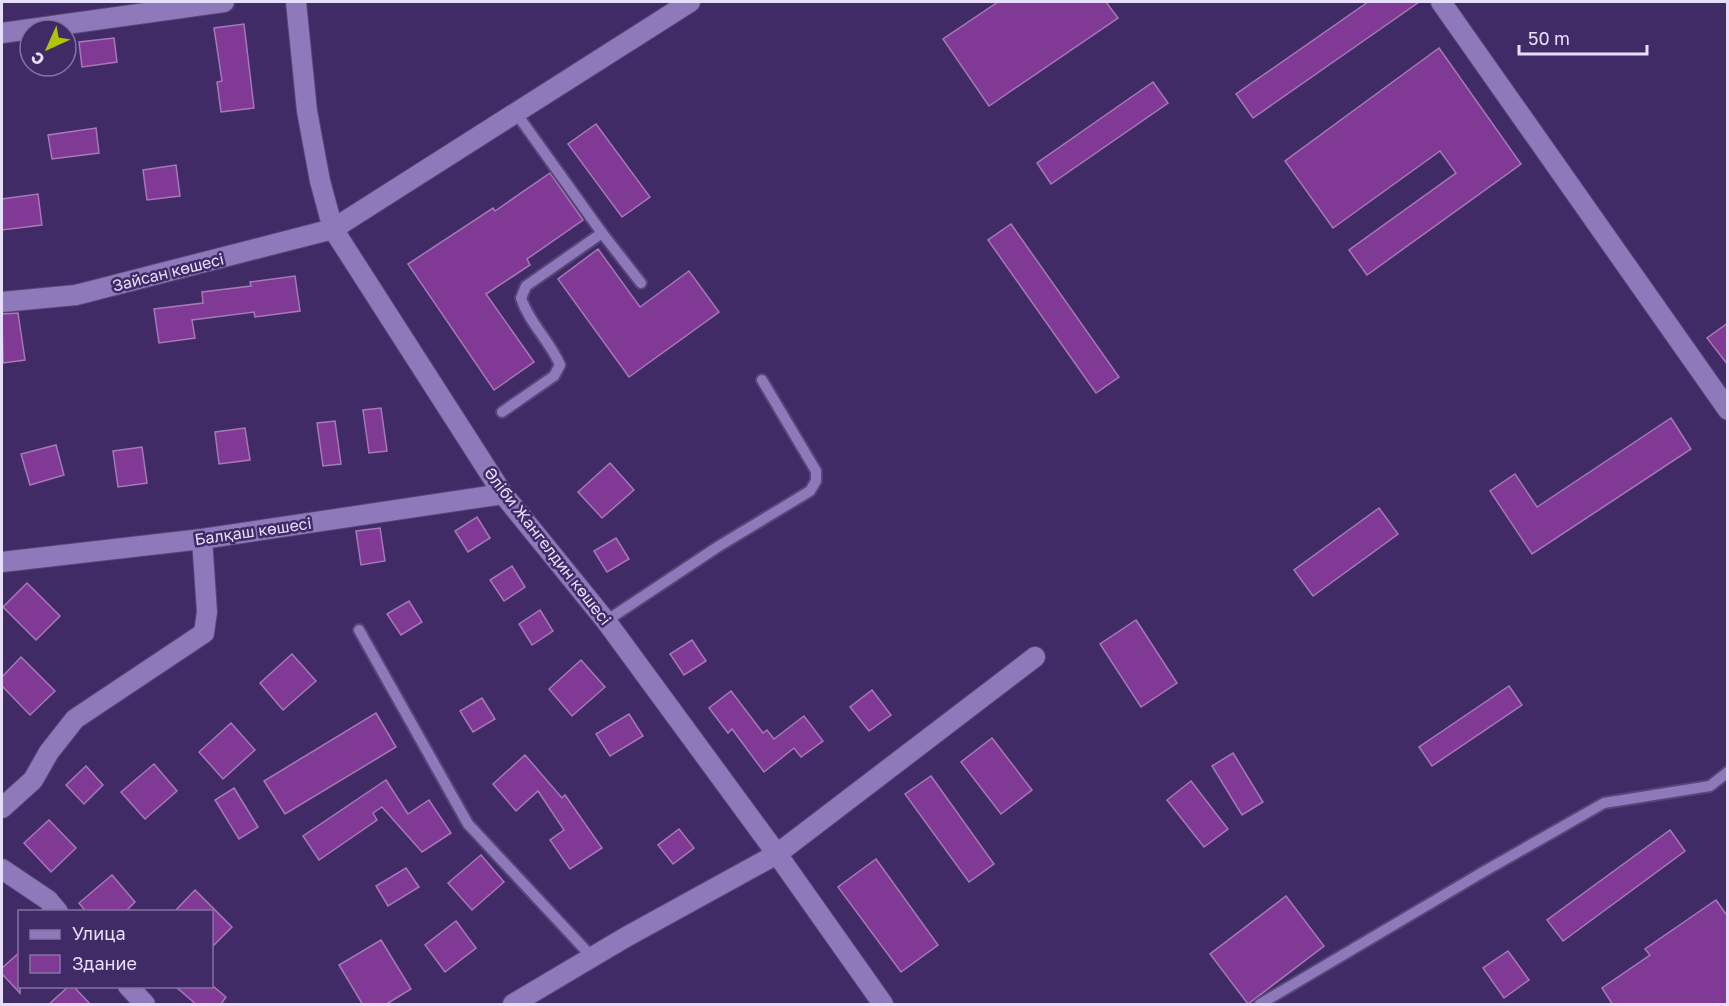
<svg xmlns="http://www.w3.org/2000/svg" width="1729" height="1006" font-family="'Golos Text',sans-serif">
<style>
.building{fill:#803995;stroke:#a679b5;stroke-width:1.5}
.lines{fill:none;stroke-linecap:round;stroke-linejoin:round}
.lane-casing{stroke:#594678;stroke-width:14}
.street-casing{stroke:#594678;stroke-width:22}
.lane{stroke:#8e79bb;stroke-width:10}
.street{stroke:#8e79bb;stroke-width:20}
.labels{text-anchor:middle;stroke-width:5;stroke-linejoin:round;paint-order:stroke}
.street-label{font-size:16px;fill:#e6defb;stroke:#412b67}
</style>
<rect width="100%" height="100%" fill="#412b67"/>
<!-- building -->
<g class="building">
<path d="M998,2H1106L1118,18L989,106L943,39Z"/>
<path d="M1368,2H1419L1253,118L1236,94Z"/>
<path d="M244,24L254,108L221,112L217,82L222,81L214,28Z"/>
<path d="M114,38L117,62L82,67L79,42Z"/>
<path d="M1439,48L1521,164L1367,275L1349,250L1456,173L1440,151L1333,228L1285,161Z"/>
<path d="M1153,82L1168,103L1051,184L1037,163Z"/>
<path d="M596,124L650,197L622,217L568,144Z"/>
<path d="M96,128L99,153L52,159L48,135Z"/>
<path d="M176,165L180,196L147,200L143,170Z"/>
<path d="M550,173L583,220L527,259L530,265L486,294L534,362L494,390L408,264L493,208L495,211Z"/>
<path d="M38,194L42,225L2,230V199Z"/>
<path d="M1011,224L1119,377L1096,393L988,240Z"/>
<path d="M598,249L640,307L689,271L719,312L629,377L558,279Z"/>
<path d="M295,276L300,311L255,317L254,312L192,320L195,338L159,343L154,309L203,303L202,292L251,286L250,282Z"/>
<path d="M18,313L25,360L3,363L2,314Z"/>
<path d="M1728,323V365L1707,338Z"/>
<path d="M381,408L387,451L369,453L363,410Z"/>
<path d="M1671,418L1691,449L1532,554L1490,491L1515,474L1537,507Z"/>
<path d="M335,421L341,464L323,466L317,423Z"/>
<path d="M245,428L250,460L219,464L215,432Z"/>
<path d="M56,445L64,475L30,485L21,454Z"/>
<path d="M142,447L147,483L118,487L113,451Z"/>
<path d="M610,463L634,490L602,518L578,492Z"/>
<path d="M1379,508L1398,534L1313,596L1294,570Z"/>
<path d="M477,517L490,538L468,552L455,531Z"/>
<path d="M380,528L385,561L361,565L356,531Z"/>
<path d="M616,538L629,559L607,572L594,551Z"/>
<path d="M512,566L525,587L504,601L490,580Z"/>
<path d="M27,583L60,616L36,640L3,607Z"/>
<path d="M409,601L422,622L401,635L387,614Z"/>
<path d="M540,610L553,631L532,645L519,624Z"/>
<path d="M1136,620L1177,683L1141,707L1100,644Z"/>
<path d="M692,640L706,661L684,675L670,654Z"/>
<path d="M292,654L316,681L283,710L260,683Z"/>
<path d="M21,657L55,691L30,715L2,686V677Z"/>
<path d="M581,660L605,687L572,716L549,689Z"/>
<path d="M1509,686L1522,705L1432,766L1419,747Z"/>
<path d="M872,690L891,715L869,731L850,707Z"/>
<path d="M731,691L763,733L767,730L774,739L804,716L823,741L801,757L794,748L764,772L732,729L728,733L709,708Z"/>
<path d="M482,698L495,719L473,732L460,711Z"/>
<path d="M376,713L396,747L285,814L264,781Z"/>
<path d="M629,714L643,736L610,756L596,734Z"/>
<path d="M231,723L255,750L223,779L199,752Z"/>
<path d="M992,738L1032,790L1001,814L961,762Z"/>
<path d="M1233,753L1263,802L1242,815L1212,766Z"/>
<path d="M525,755L562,798L565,795L602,848L570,869L550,840L564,830L538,791L516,811L493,784Z"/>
<path d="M154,764L177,791L145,819L121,792Z"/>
<path d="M86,766L103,785L84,804L66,785Z"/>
<path d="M931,776L994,864L969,882L905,794Z"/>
<path d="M386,780L408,814L429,800L451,833L422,852L382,807L373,813L377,820L319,860L303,836Z"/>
<path d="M1191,781L1228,829L1204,847L1167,800Z"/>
<path d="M234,788L258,827L239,839L215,800Z"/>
<path d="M49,820L76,848L51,872L24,843Z"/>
<path d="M679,829L694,848L673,864L658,845Z"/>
<path d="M1670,830L1685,851L1563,941L1547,920Z"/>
<path d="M481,855L504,882L472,910L448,883Z"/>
<path d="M876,859L938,945L901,972L838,887Z"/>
<path d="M406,868L419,887L388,906L376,886Z"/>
<path d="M112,875L135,902L125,912H86L79,903Z"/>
<path d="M195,890L232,927L212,947V912H174Z"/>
<path d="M1286,896L1324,946L1248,1004L1210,954Z"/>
<path d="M1716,900L1728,917V1005H1613L1602,988L1650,955L1645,949Z"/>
<path d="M456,921L476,948L445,972L425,945Z"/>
<path d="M381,940L411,989L385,1005H363L339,965Z"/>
<path d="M1508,951L1529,980L1504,998L1483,968Z"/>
<path d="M20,952V993L2,974V968Z"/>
<path d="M68,987H74L91,1005H48Z"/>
<path d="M176,987H214L226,997L220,1005H197Z"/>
</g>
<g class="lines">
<!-- lane casing -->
<g class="lane-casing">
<g id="lane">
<path d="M516,113L602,233L641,283"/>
<path d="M502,412L554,376L560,365C550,341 529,323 521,298L526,286L602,233"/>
<path d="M606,621L719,546L810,491L816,481V471L762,380"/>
<path d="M359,630L468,824L592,957"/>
<path d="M1260,1004L1483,872L1604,803L1710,786L1728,772"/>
</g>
</g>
<!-- street casing -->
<g class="street-casing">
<g id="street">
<path d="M296,2L307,111L320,181L333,229L503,494L606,621L777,854L883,1004"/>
<path d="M1441,2L1728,410"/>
<path d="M2,33L224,2"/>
<path d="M2,302L76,295L333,229L690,2"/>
<path d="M2,562L202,539L503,494"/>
<path d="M2,808L33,780L49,752L75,719L204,633L207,612L202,539"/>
<path d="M2,869L48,900L58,912"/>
<path d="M128,986L145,1004"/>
<path d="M513,1004L626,937L777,854L1035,657"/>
</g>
</g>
<!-- lane -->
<use href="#lane" class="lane"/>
<!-- street -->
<use href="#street" class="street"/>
</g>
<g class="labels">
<!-- street labels -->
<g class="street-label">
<text transform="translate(168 272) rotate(-14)" y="6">Зайсан көшесі</text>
<text transform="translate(253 531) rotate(-8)" y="6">Балқаш көшесі</text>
<text transform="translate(548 546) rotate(52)" y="6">Әліби Жангелдин көшесі</text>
</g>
</g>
<!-- border -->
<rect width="1729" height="1006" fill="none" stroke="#e6defb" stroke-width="6"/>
<!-- legend -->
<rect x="18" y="910" width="195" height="78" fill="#412b67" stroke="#8373a2" stroke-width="1.5"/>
<rect x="30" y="930" width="30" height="9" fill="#8e79bb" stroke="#8373a2" stroke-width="1.5"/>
<text x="72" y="940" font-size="18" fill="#e6defb">Улица</text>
<rect x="30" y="955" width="30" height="18" fill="#803995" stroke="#8373a2" stroke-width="1.5"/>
<text x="72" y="970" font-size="18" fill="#e6defb">Здание</text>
<!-- north arrow -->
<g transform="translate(48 48) rotate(225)"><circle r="28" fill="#412b67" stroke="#8373a2" stroke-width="1.5"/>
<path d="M0-4.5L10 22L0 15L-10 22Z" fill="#afc506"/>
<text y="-9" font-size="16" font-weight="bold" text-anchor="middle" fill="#e6defb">С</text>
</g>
<!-- scale -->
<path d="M1519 45v9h128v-9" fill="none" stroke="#e6defb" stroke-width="3"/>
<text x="1528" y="45" font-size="18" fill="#e6defb" stroke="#412b67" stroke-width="4.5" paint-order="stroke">50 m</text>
</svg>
